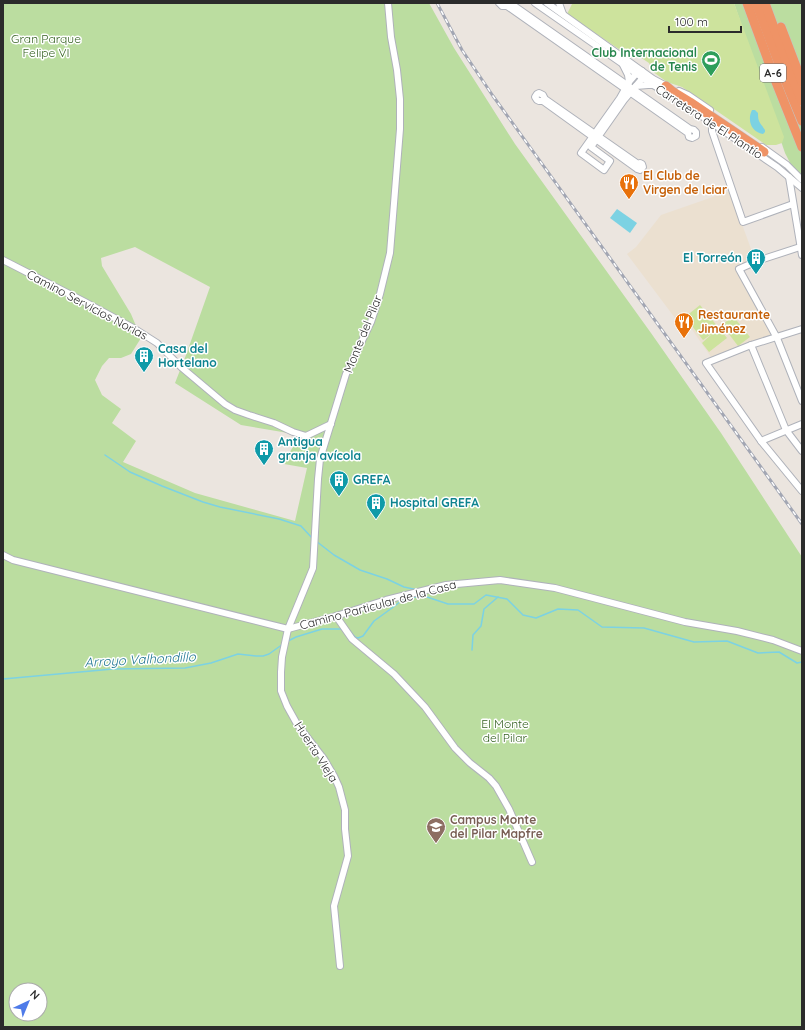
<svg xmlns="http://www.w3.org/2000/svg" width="805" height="1030" font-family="Quicksand,sans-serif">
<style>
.education{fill:#ebe0d0}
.green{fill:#bbdda0;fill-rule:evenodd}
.pitch{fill:#cde39d}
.water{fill:#7cd2e3}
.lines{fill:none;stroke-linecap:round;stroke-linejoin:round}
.stream{stroke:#7cd2e3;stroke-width:1.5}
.highway-tunnel{stroke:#c5c0bb;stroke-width:9;stroke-dasharray:9 4.5;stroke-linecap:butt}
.minor-casing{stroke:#afb2ba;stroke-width:8}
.highway-casing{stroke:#c4c4c4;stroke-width:10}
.minor{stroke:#fff;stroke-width:6}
.highway{stroke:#ef9366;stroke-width:9}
.rail-casing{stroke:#a2a6b3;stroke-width:3}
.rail{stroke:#fff;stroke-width:1.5;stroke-dasharray:4.5;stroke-linecap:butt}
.labels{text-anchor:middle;stroke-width:3;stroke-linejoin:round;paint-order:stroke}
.shield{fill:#fff;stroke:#6b6b6b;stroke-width:1}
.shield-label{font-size:11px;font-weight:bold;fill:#2b2b2b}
.park-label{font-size:12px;fill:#356221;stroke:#fff}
.leisure-label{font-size:12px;font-weight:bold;fill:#27864d;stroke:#fff;text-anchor:end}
.street-label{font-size:12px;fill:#2b2b2b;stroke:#fff}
.food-label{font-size:12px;font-weight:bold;fill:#c56008;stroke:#fff;text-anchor:start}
.culture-label{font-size:12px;font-weight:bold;fill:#0d838f;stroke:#fff;text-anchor:start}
.education-label{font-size:12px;font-weight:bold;fill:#785e54;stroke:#fff;text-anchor:start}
.water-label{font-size:13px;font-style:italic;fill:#1a7390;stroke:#fff}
</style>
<rect width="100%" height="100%" fill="#ebe5df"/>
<!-- education -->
<path class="education" d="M730,191L755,260L735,268L771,333L770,336L711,357L684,318L678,322L627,254L636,247L661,215Z"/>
<!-- green -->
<g class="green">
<path d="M3,3H429L454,48L515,144L651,333L721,433L802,557V1027H3ZM135,247L210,287L186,355L175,383L241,425L294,434L301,436L291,450L284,464L307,468L295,521L195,493L123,462L136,441L112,423L121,409L102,395L95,380L102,366L109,358H121L131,354L141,338L131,314L102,266L101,258ZM16,990H40V1014H16Z"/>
<path d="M734,3H802V186L785,153Z"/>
</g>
<!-- pitch -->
<g class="pitch">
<path d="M571,3H734L784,137L782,143L776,145H766L682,87L667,82L652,71L649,63L640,57L632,58L567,14L572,4Z"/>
<path d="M700,305L727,338L709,352L702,343L713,333L703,340L685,317Z"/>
<path d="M733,316L750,337L738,346L722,325Z"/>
</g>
<!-- water -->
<g class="water">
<path d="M752,110H755L758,113C758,123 760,122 765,130V132L763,134C751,132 747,120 752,110Z"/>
<path d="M617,209L637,223L630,233L610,218Z"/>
</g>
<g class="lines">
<!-- stream -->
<g class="stream">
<path d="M105,455L130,472L162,486L203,502L220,507L279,519L301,526L313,539"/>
<path d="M316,541L334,555L360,570L387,579L404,587L418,590"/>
<path d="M349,630L355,637L358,638L363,636L374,621L392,608L401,601L410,597H427L448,604H474L486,595L507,599L523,615L536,618L558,609L578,610L602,627L644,628L694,642L727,641L758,653L779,652L797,663L802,662"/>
<path d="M288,641L296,637L322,629H341"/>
<path d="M472,650L473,635L481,626L484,609L498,597"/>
<path d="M3,679L113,669L185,668L211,663L238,654L256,656H263L269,654L283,644"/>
</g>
<!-- highway-tunnel -->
<path class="highway-tunnel" d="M764,152L798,178"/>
<!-- minor casing -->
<g class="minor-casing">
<g id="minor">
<path d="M499,3L502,6H507L688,133L689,137L692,138L696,136V132L694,130L690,129L510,3"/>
<path d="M535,3L653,85L672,96L777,167L802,188"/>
<path d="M547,3L653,79L668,87"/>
<path d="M559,3L563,14"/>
<path d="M623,65L628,75L629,82"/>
<path d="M642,71L641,80L624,100L591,147L610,161L604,170L581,153L620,98L629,82L635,75Z"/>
<path d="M636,86L648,85H653"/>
<path d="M679,91L688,95L710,110"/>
<path d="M539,93L543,95L545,99L638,164L640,163L642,164L643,167L640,170L637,169L636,168L543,101H539L537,100L535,97L537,94Z"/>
<path d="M712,123V131L743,222L793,204"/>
<path d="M762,147L787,165L802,180"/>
<path d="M789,177L802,255"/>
<path d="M800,247L757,261L739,269L777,338L802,401"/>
<path d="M3,260L85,302L135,329L157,343L181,367L225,404L235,410L249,415L274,423L293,432L306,436L331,424"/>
<path d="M802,329L751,345L706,363L761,441L802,491"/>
<path d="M751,345L786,430L802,451"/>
<path d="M761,441L802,424"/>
<path d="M3,555L13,560L288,629L336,616L386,600L446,585L500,580L555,588L685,622L737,631L773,640L802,651"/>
<path d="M336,616L352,639L394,674L425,707L455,748L470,763L489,778L496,786L509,809L532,862"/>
<path d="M340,966L334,906L348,856L345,829V810L339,787L334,776L324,759L297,724L287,706L281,691V672L282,657L288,629L313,568L318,479L320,459L346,374L371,322L380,294L390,253L400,129V99L397,70L391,37L388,3"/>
</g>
</g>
<!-- highway casing -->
<g class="highway-casing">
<g id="highway">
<path d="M747,3L776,82L802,147"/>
<path d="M756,3L785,80L802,121"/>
<path d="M765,3L792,77L802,101"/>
<path d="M781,27L802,82"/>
<path d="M666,86L672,91L690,102L764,152"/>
</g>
</g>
<!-- minor -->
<use href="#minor" class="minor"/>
<!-- highway -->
<use href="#highway" class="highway"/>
<!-- rail casing -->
<g class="rail-casing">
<path id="rail" d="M437,3L462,50L493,96L802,524"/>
</g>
<!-- rail -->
<use href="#rail" class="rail"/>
</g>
<!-- icons -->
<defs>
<g id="stadium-pin" transform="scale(1)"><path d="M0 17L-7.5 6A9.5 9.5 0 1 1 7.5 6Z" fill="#2e9e5b" stroke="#fff"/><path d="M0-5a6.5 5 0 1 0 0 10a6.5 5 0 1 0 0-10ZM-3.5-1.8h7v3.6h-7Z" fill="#fff"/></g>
<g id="restaurant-pin" transform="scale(1)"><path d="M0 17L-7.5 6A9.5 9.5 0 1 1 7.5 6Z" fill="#e8710a" stroke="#fff"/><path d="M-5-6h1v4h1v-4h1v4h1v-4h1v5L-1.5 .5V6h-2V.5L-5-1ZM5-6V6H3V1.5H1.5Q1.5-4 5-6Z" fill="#fff"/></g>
<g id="building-pin" transform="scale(1)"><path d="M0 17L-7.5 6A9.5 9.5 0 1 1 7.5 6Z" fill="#0f9aa8" stroke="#fff"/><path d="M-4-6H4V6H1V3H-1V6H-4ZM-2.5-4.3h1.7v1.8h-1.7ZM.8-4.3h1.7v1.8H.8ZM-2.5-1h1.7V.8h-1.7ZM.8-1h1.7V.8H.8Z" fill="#fff"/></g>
<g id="university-pin" transform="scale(1)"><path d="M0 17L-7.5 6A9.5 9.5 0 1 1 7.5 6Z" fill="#8d6e63" stroke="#fff"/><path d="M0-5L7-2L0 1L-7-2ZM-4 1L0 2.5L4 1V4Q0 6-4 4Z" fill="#fff"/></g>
</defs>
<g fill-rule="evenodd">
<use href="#stadium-pin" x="711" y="60"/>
<use href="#restaurant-pin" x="629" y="183"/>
<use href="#building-pin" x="756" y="258"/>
<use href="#restaurant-pin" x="684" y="322"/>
<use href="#building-pin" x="144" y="356"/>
<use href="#building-pin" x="264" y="449"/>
<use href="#building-pin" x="339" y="480"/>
<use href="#building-pin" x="376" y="503"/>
<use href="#university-pin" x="436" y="827"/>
</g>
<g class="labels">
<!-- shield labels -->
<rect class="shield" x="760" y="64" width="26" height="18" rx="3"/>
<g class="shield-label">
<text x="773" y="77">A-6</text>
</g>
<!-- park labels -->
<g class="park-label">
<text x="46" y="43">Gran Parque<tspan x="46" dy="14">Felipe VI</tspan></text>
<text x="505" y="728">El Monte<tspan x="505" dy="14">del Pilar</tspan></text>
</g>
<!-- leisure labels -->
<g class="leisure-label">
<text x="697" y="57">Club Internacional<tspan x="697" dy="14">de Tenis</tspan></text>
</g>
<!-- street labels -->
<g class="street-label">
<text transform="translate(709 122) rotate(33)" y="4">Carretera de El Plantío</text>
<text transform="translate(87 305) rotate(28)" y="4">Camino Servicios Norias</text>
<text transform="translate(363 334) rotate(-68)" y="4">Monte del Pilar</text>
<text transform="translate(378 605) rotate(-15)" y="4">Camino Particular de la Casa</text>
<text transform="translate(316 752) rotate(57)" y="4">Huerta Vieja</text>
</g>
<!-- food labels -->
<g class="food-label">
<text x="643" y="180">El Club de<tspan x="643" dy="14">Virgen de Iciar</tspan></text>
<text x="698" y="319">Restaurante<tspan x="698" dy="14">Jiménez</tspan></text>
</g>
<!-- culture labels -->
<g class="culture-label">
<text x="742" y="262" text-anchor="end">El Torreón</text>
<text x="158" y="353">Casa del<tspan x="158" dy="14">Hortelano</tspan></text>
<text x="278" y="446">Antigua<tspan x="278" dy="14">granja avícola</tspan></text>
<text x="353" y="484">GREFA</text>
<text x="390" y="507">Hospital GREFA</text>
</g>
<!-- education labels -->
<g class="education-label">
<text x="450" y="824">Campus Monte<tspan x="450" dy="14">del Pilar Mapfre</tspan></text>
</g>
<!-- water labels -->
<g class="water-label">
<text transform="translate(140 659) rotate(-3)" y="5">Arroyo Valhondillo</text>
</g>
</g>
<!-- border -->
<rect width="805" height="1030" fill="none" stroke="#2b2b2b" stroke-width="8"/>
<!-- north arrow -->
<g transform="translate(28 1002) rotate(44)"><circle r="19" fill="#ffffff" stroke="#aaaaaa"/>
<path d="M0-3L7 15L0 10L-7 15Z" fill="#4e7be9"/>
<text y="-6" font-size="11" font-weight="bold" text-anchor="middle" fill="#2b2b2b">N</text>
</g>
<!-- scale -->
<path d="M669 26v6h72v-6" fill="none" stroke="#2b2b2b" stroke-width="2"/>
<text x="675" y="26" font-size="12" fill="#2b2b2b" stroke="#ffffff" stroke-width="3" paint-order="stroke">100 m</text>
</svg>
